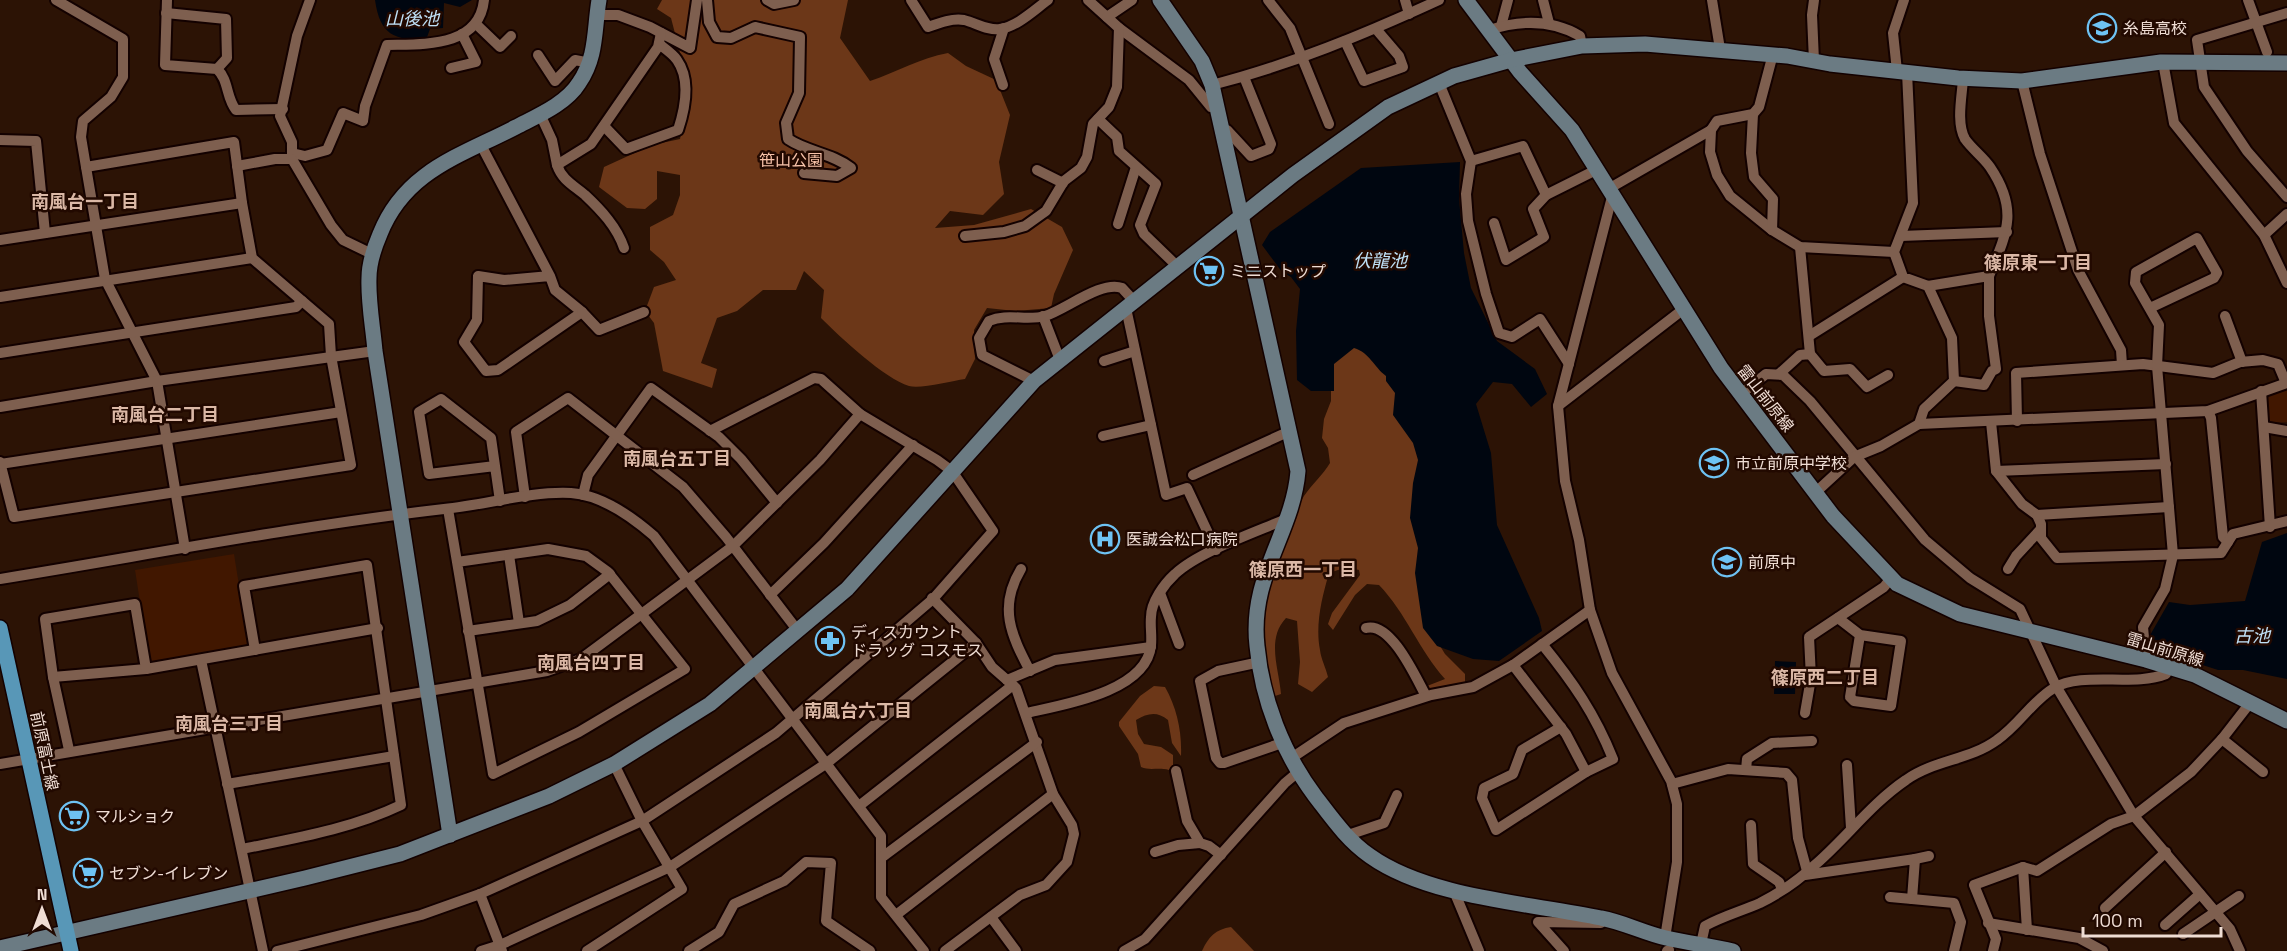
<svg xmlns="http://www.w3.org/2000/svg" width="2287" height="951" font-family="'Space Grotesk','Noto Sans JP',sans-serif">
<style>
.green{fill:#411700}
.forest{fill:#6c3718}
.water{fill:#000610}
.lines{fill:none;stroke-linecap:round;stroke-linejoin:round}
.street-casing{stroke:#130100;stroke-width:14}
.secondary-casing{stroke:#130100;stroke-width:18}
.primary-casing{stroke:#130100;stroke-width:18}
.street{stroke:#7e5f4f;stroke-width:10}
.secondary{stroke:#6b7b83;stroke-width:15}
.primary{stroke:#5897b7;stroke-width:15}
.labels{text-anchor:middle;stroke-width:5;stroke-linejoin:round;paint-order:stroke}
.poi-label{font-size:16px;fill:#efddd4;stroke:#220900;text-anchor:start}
.park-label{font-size:16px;fill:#f7c2a8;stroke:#220900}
.street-label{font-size:16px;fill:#efddd4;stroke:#220900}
.water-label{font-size:18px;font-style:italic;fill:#bfe1f7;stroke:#220900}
.neighbourhood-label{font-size:18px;font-weight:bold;fill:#dbb8a6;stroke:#220900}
</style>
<rect width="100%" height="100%" fill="#2c1305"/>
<!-- green -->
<g class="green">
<path d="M2287,386V422L2267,423L2265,394Z"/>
<path d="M234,554L248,642L245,646L155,663L149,659L135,570Z"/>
</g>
<!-- forest -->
<g class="forest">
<path d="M662,0H848L840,38L870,81C897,72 920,58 948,53L966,66L996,80L1010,115L999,162L1004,194L983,215L950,211L935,228L974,225L1031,209L1062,227L1073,250L1054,294L1051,308L1015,311L987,308L974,330L975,359L965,379C951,381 921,389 909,386C885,379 840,337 821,318L824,290L804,271L796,290H763L737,311L717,318L701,363L717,369L712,388L663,371L654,323L645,311L654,287L676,280L664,262L650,250V227L673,215L680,195V175L657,171V199L645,209L627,208L599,187L604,167L652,145L680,139L685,113L692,99L671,18L657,9Z"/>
<path d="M1353,345L1366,347L1392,378L1423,457L1431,631L1445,654L1465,674V682L1430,691L1427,686L1445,679C1419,650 1406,613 1379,585L1367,584L1355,595L1333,630L1328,624L1332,613L1360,575L1359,570L1347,567L1329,573C1322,597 1315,625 1320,650C1321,659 1326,668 1328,677L1312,692L1298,684L1300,662L1297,621L1286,618C1266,639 1279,669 1281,694L1275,696C1254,638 1264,594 1286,538C1291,524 1296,509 1304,496C1312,484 1323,475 1330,463L1328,448L1322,438L1324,419L1331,401V364Z"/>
<path d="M1154,686L1165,687C1177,708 1182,732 1181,756L1172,743L1168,720C1157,711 1148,713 1136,720L1138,734L1144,744L1161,747L1173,755V766L1169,770C1158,767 1150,771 1141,767L1138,754L1119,726V722L1140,696Z"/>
<path d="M1231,927L1254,951H1202C1208,937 1216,929 1231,927Z"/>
</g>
<!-- water -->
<g class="water">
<path d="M375,0H472L460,7L444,3L443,28L430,29L426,40C394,40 380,35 375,0Z"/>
<path d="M1460,162L1459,199L1464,253L1471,288L1497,341L1535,369L1547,394L1531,407L1512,384L1493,382L1476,404L1491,453L1497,525L1539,618L1542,631L1499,661L1473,659L1437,646L1423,628L1415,573L1418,548L1410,518L1413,483L1418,460L1413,443L1393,415L1395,393L1386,381V376C1373,366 1370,353 1354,348L1334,364V391H1311L1297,380L1296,331L1300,289L1291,277L1282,272L1262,245L1270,232L1361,168Z"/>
<path d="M2287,533V679L2243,670H2218L2156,650L2149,637L2169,602L2190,605L2245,601L2262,542Z"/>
<path d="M1775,661L1796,662L1795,694H1774Z"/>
</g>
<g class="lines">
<!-- street casing -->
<g class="street-casing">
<g id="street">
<path d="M56,0L123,39V77L111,97L83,121L81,137L86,167L234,142L242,203"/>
<path d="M167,0L165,65L217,69C229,80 226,98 236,110L283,109"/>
<path d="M310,0L297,36L280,116L292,142V159L331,225L343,240L372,254"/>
<path d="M707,0L709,22L717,37L731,38L755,27L800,37L799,93L786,123L788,139C807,152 832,153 851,168L837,176L804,173"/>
<path d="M767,0L774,4L794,0"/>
<path d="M911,0L928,27C939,23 952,18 964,20C976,23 988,31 1000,29C1018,26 1034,10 1048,0"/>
<path d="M1088,0L1119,28L1189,80L1211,107L1216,106"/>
<path d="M1268,0L1290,28L1329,124"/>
<path d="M1405,0L1409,14"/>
<path d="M1543,0L1549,23"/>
<path d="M1712,0L1720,49"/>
<path d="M2248,0L2267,52"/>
<path d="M166,13L226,19L227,58L217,69"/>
<path d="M2287,13L2197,40L2204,87L2247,151L2287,197"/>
<path d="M596,15H618L650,27L690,48L697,0"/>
<path d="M1107,17L1132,0"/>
<path d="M476,24L500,47L511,36"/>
<path d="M1501,26L1508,0"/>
<path d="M1489,30C1520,20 1551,19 1580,36L1582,46"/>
<path d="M1345,41L1364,81L1403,67L1399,56L1376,29"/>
<path d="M1773,54L1759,107L1753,114L1717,121L1711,130L1710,152L1717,175L1730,196L1772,230L1800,247L1894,252"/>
<path d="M538,55L555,81L575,60L590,63"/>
<path d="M1814,61L1812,15L1814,0"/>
<path d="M2163,62L2174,123L2264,235L2287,283"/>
<path d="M451,68L476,62L462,34"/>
<path d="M1897,71L1893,33L1904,0"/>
<path d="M1907,72L1913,203L1894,252L1903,277L1928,286L1989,276C2007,233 2019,210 1990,167C1983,157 1972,149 1965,139C1956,123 1962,96 1963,79"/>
<path d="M2022,81L2040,154L2078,270L2121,350L2122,365"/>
<path d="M1439,83L1471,161L1466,194L1468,221L1486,294L1499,333L1512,337L1540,319L1569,364"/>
<path d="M1003,85L994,59L1004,28"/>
<path d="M1212,85C1290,65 1365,34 1439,0"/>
<path d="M540,114L552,140L557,165"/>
<path d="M1753,114L1751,153L1754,177L1773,199L1772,230"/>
<path d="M1098,119L1117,137L1119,151L1156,184L1140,225L1144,234L1177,266"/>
<path d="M604,126L626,149L678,130C685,109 691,80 677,60C673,54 664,48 659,44"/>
<path d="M1221,130H1227L1251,156L1269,149L1271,144L1244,77"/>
<path d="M0,140L36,141L45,233"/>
<path d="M481,145L550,276L504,280L478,276L477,320L464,342L486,371L498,370L582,312L555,290L550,276"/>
<path d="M292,153L305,156L327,150L343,113L363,121L365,106L387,45C423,44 479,48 484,0"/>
<path d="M1471,161L1523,146L1546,195"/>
<path d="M237,166L275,159H292"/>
<path d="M86,167L105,279L157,381L185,549"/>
<path d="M1037,170L1063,183"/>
<path d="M1610,188L1711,130"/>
<path d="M1613,193L1558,406L1565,481L1579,540L1590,610L1612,673L1671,781L1677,804V862L1665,938"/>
<path d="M1494,223L1506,260L1544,237L1533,209L1546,195L1598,169"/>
<path d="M1118,224L1136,167"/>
<path d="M2264,235L2287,214"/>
<path d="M965,236L1004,232L1025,226L1046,211L1064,181L1081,168L1087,157L1093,124L1109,107L1117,87L1119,28"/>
<path d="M1901,236L2007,232"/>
<path d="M0,240L242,203L252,258L329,324L331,356L351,465L14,517L0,462"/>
<path d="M1800,247L1810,354"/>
<path d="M624,248C617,227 601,210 585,195C573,185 562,180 557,165L591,144L658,47L661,33"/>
<path d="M0,297L252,258"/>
<path d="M1126,308L1166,495L1187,488L1216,550"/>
<path d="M582,312L599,330L644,312"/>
<path d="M1043,316L1060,360"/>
<path d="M2225,316L2242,362"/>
<path d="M1809,336L1903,277"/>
<path d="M0,353L296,307L302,301"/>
<path d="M1104,361L1135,351"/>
<path d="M1779,374L1800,355L1810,354L1824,371L1850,369L1867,387L1888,375"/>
<path d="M1034,381L982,355L979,338L989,321C1007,313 1027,321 1045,316C1065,310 1102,280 1122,288L1134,301"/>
<path d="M1954,381L1984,385L1992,371L1996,369L1989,316V276"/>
<path d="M2261,391L2270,527"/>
<path d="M1741,394L1766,374L1783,375L1810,401L1925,540L1970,578L2020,609L2056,686L2134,816L2230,929L2240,951"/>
<path d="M1558,406L1685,308"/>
<path d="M0,407L157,381L375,351"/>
<path d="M2208,411L2211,418L2223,537L2228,542"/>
<path d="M2017,421L2016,373L2143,364L2213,373L2240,362L2263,360L2278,364L2286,383"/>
<path d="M1991,422L1996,471L2022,504L2037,515L2041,524V538L2057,558L2221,553L2233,534L2287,521"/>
<path d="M1919,424L1924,409L1954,381L1952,338L1928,286"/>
<path d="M2264,427L2287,431"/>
<path d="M1103,436L1151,425"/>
<path d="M0,464L341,412"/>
<path d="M495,466L429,474L419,412L441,399L491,438L500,501"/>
<path d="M1996,471L2166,464"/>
<path d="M1193,475L1290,431"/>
<path d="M1816,492L1854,457L1881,446L1919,424L2208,411L2287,383"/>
<path d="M583,495L588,475L651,388L719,437L741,459L777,503"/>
<path d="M525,497L516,432L568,398L683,487L726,537L798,631"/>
<path d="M448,509L493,774L579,732L685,669L608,572L586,556L548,549L457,562"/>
<path d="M2037,515L2169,507"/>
<path d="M509,555L519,623"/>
<path d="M1021,569C998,607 1011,635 1030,671"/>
<path d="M2008,569L2016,556L2041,529"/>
<path d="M0,579C148,555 296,526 444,509C486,505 529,491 571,493C602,495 631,516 654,536L881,836V897L924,951"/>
<path d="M1160,593L1179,644"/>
<path d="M770,595L824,543L913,445"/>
<path d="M932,598L976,643L992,667L1016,688L1053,794L1072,825L1074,834L1067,862L1046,885L1020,895L945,951"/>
<path d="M1838,618L1860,635L1901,641L1891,706L1854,701L1850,697L1860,635"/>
<path d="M1366,628C1391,621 1416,678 1426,696"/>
<path d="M468,631L537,621L570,605L610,574"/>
<path d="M1542,644C1573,682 1595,714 1613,759L1586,772L1496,830L1482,798L1484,788L1513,774L1522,750L1561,727"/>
<path d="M201,660L263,951"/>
<path d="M2146,660L2143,627L2165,589L2173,555L2157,366L2159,325L2135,283L2136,272L2197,238L2217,273L2214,278L2150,308"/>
<path d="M1260,662L1218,671L1200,681L1216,758L1220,763H1224L1282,743"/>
<path d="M1513,665L1566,734L1586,772"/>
<path d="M53,677L146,669L378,628"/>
<path d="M1007,680L1055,660L1151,647"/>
<path d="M1026,713C1062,705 1147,692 1151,645C1152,635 1150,626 1151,617C1151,602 1164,584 1175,574C1198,552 1256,532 1286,519"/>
<path d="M1805,713L1811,678L1809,637L1884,587L1891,578"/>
<path d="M2222,739L2263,772"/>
<path d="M69,750L53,677L45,619L135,604L146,669"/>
<path d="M1290,759L1344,723L1431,695L1473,687L1513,665L1590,610"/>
<path d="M0,764L547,671L581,659L733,546L820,460L860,414"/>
<path d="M1847,765L1851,828"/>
<path d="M1746,770L1747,759L1772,743L1812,741"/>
<path d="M1176,771L1187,821L1200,843L1209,846L1221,855"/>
<path d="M227,784L394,756"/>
<path d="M1672,784L1728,769L1786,773L1792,780L1798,838L1807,871"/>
<path d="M859,806L1013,685"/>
<path d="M1751,825L1753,864L1779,882L1782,889"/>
<path d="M1345,836L1384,823L1397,795"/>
<path d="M242,849C296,838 351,829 401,805L367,565L244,586L255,650"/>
<path d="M1155,852L1178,845L1200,843"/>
<path d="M881,858L1037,742"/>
<path d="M1915,859L1929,856"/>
<path d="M2023,867L2027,930"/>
<path d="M1805,875L1915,859L1912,899L1954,903L1961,922L1954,951"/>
<path d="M1454,891L1479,951"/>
<path d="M480,894L502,951"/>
<path d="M1890,897L1912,899"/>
<path d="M2105,908L2166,852"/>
<path d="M896,915L1053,794"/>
<path d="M991,917L1016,951"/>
<path d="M1988,923L2079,938L2103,951"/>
<path d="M2165,925L2200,894"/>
<path d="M2183,934L2239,896"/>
<path d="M1701,944L1705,926C1723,916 1742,911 1760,903C1780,893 1800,879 1816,864C1847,837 1872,803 1906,780C1934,760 1970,760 1997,740C2019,725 2032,701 2054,688C2082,671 2134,687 2166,674L2168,666"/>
<path d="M277,951L421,915L480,894L642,821L776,733L933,599L993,531L952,471L937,460L860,414L821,379L814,378L710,431"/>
<path d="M481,951L500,945L670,867L827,763L976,643"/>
<path d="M587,951L682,889L642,821L614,764"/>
<path d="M689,951L719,932L734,904L784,881L806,862L831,863L826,921L870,951"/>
<path d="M1124,951L1145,939L1285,783L1297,773"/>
<path d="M1564,951L1538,922L1601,923"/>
<path d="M1667,951L1669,950"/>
<path d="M1993,951L1996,939L1974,885L2023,867L2037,871L2111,824L2134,816L2191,772L2222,739L2250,703"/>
</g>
</g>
<!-- secondary casing -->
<g class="secondary-casing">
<g id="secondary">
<path d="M1160,0L1202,61L1212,85L1298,471C1293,533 1249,576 1257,646C1262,700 1283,753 1315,796C1332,818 1347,840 1370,856C1429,898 1530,903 1601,918C1623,922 1644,933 1666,938C1688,943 1711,946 1733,951"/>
<path d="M1466,0L1520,72L1572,130L1721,368L1833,516L1897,584L1960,614L2146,660L2195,675L2287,721"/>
<path d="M450,835L375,351C373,327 368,302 369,278C369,262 374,248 380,234C405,171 460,156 516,127C537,116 566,104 579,83C597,57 594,30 599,0"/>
<path d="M0,948L305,878L400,854L549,796L614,764L710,704L847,589L1034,381L1293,175L1388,107L1454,76L1511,60L1582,46L1645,44L1787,56L1830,64L1958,78L2022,81L2161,62L2287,63"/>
</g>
</g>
<!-- primary casing -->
<g class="primary-casing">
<path id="primary" d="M0,628L71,951"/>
</g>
<!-- street -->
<use href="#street" class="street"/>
<!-- secondary -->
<use href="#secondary" class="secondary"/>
<!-- primary -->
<use href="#primary" class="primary"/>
</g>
<!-- icons -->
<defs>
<g id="school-ring" transform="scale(1.5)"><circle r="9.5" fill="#220900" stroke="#6ec2f3" stroke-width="1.5"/><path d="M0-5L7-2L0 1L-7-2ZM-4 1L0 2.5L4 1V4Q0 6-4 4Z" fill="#6ec2f3"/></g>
<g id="supermarket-ring" transform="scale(1.5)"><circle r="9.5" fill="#220900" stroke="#6ec2f3" stroke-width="1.5"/><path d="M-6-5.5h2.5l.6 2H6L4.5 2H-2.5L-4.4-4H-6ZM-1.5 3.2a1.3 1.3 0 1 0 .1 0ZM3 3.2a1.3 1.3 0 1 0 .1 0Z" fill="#6ec2f3"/></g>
<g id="hospital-ring" transform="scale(1.5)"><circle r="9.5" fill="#220900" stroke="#6ec2f3" stroke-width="1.5"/><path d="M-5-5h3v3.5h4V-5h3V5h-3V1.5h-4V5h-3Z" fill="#6ec2f3"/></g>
<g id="pharmacy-ring" transform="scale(1.5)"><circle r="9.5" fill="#220900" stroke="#6ec2f3" stroke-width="1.5"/><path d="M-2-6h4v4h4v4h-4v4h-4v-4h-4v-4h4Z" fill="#6ec2f3"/></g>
</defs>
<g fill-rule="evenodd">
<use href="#school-ring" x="2102" y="28"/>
<use href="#supermarket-ring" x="1209" y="271"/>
<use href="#school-ring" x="1714" y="463"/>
<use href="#hospital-ring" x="1105" y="539"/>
<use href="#school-ring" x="1727" y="562"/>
<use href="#pharmacy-ring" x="830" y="641"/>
<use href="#supermarket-ring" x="74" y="816"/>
<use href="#supermarket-ring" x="88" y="873"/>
</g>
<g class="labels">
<!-- poi labels -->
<g class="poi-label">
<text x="2123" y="34">糸島高校</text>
<text x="1230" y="277">ミニストップ</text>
<text x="1735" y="469">市立前原中学校</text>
<text x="1126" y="545">医誠会松口病院</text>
<text x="1748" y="568">前原中</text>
<text x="851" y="638">ディスカウント<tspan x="851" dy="18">ドラッグ コスモス</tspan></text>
<text x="95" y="822">マルショク</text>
<text x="109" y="879">セブン-イレブン</text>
</g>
<!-- park labels -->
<g class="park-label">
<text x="791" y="166">笹山公園</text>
</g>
<!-- street labels -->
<g class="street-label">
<text transform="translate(1766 398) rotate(52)" y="6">雷山前原線</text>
<text transform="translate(2165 649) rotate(17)" y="6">雷山前原線</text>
<text transform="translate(45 751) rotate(78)" y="6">前原富士線</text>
</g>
<!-- water labels -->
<g class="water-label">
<text x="412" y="25">山後池</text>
<text x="1380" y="267">伏龍池</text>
<text x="2252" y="642">古池</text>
</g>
<!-- neighbourhood labels -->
<g class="neighbourhood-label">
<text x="85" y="208">南風台一丁目</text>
<text x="2038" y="269">篠原東一丁目</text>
<text x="165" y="421">南風台二丁目</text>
<text x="677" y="465">南風台五丁目</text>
<text x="1303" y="576">篠原西一丁目</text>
<text x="591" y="669">南風台四丁目</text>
<text x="1825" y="684">篠原西二丁目</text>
<text x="858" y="717">南風台六丁目</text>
<text x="229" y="730">南風台三丁目</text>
</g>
</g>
<!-- north arrow -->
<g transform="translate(42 909)" stroke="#220900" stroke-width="4.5" paint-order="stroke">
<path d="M0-4.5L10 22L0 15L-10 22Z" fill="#efddd4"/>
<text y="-9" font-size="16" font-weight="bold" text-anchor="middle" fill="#efddd4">N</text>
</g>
<!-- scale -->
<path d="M2083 927v9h138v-9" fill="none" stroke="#efddd4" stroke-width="3"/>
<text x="2092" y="927" font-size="18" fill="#efddd4" stroke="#220900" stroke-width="4.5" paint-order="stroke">100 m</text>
</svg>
